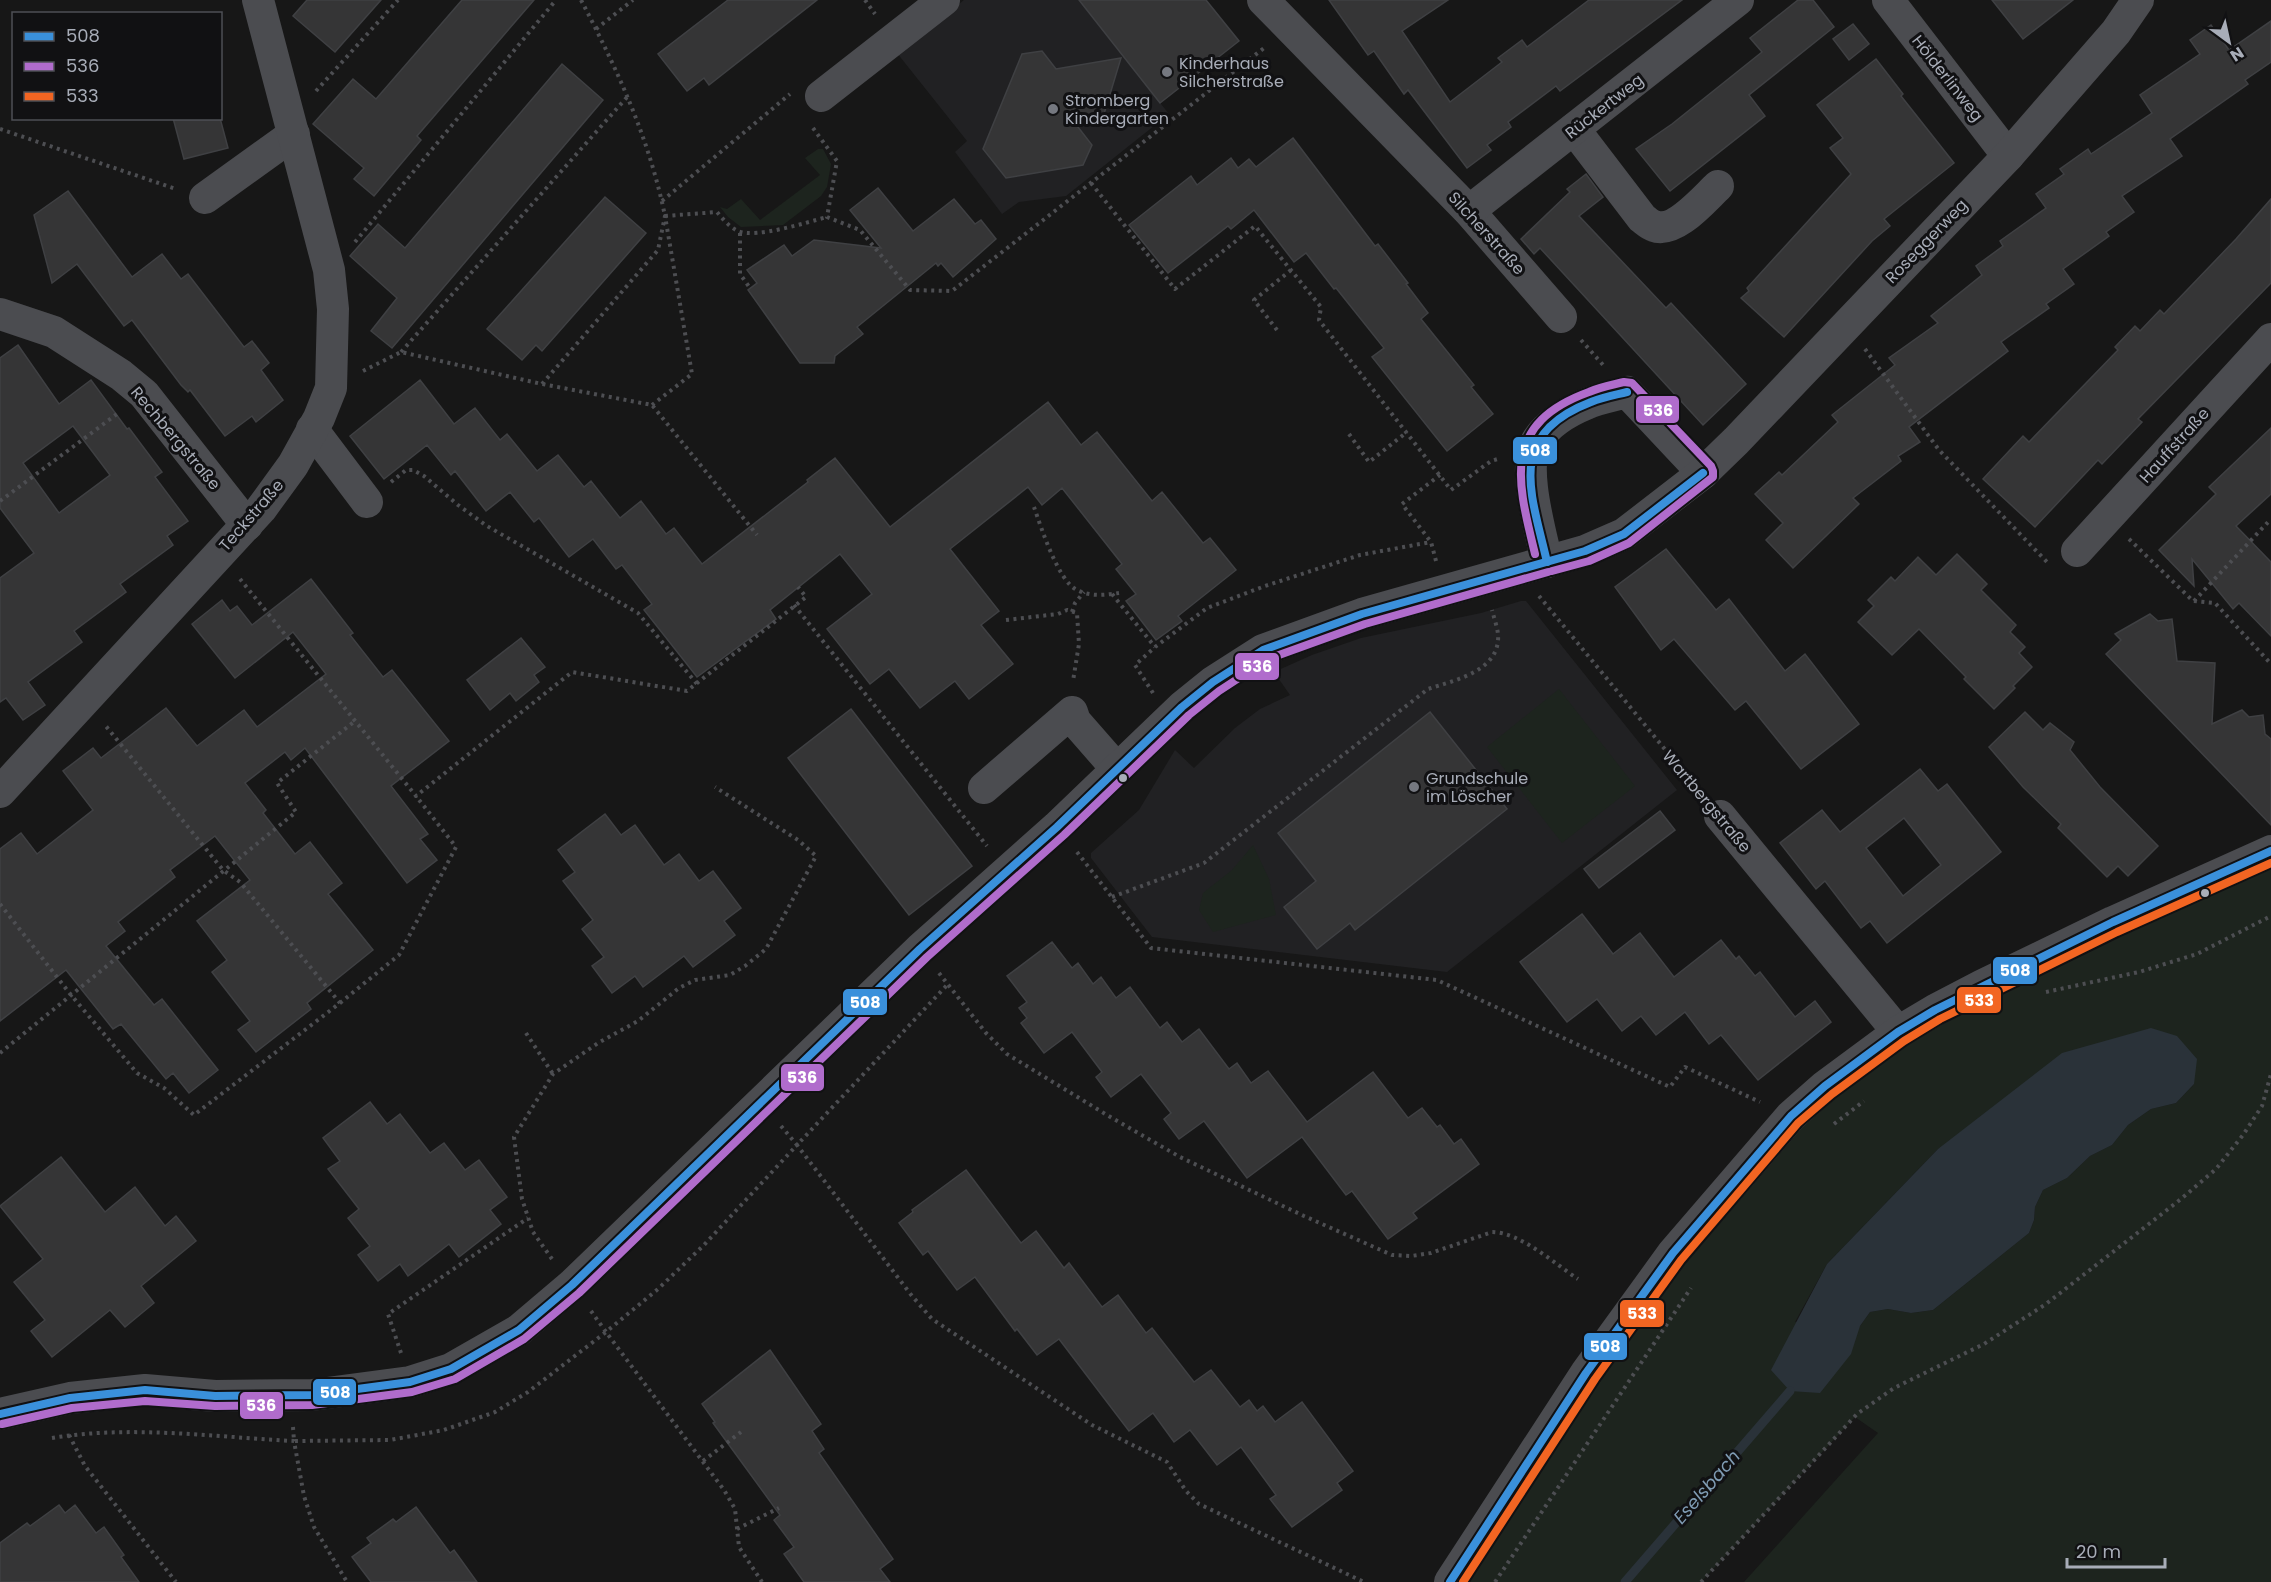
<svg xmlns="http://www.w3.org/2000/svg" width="2271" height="1582" font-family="Poppins,sans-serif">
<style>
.built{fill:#212123}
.green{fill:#1d241e;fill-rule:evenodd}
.water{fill:#2a3239}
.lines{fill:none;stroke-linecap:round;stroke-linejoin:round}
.stream{stroke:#2a3239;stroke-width:9}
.building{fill:#353536;stroke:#3f4043;stroke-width:1.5;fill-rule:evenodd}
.path{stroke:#4d4e52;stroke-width:4;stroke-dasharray:3 4.5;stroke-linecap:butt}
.minor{stroke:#4b4c50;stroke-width:32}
.bus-1-casing{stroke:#111113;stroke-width:12}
.bus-2-casing{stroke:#111113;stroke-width:12}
.bus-3-casing{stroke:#111113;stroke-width:12}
.bus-1{stroke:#3a90db;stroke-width:8}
.bus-2{stroke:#b06ccc;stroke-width:8}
.bus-3{stroke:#f26522;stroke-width:8}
.poi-dot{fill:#757880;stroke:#111113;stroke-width:2}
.bus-dot{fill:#a8adb8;stroke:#111113;stroke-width:2}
.labels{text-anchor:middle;stroke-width:6;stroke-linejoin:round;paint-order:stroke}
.poi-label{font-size:16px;fill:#a8adb8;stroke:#111113;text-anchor:start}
.street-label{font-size:16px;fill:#a8adb8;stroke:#111113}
.water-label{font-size:18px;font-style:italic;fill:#7f9bb3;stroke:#111113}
.line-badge{stroke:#111113;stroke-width:2}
.badge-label{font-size:16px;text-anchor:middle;font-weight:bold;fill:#fff}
</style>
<rect width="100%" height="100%" fill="#171717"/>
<!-- built -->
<g class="built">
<path d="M964,0H1079L1169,114L1066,196L1019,202L1002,214L955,152L967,141L897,53Z"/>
<path d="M1521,601H1526L1677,790L1447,972L1152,937L1091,858V853L1139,810L1175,750L1194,768L1235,728L1260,709L1290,695L1274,672L1312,655L1361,638L1481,613Z"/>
</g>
<!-- green -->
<g class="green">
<path d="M818,149H823L831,164L827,187L821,196L783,225L741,227L728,217L720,207L727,209L741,199L760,220L820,175L805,158Z"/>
<path d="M1559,689L1635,786L1562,843L1487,747Z"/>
<path d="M1253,845L1269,879L1276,915L1213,932L1199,910L1203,893L1232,870Z"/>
<path d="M2271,851V1582H1744L1878,1433L1855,1417L1701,1582H1450L1673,1253L1898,1032ZM2194,1084L2176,1103L2151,1109L2128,1125L2112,1145L2090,1156L2067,1178L2043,1190L2035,1207L2034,1220L2029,1233L1933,1310L1911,1313L1888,1309L1870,1312L1860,1326L1795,1322L1827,1264L1938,1149Z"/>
</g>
<!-- water -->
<path class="water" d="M2151,1028L2177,1036L2197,1059L2194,1084L2176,1103L2151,1109L2128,1125L2112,1145L2090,1156L2067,1178L2043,1190L2035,1207L2034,1220L2029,1233L1933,1310L1911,1313L1888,1309L1870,1312L1860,1326L1851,1354L1820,1393L1790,1391L1771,1370L1827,1264L1938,1149L2062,1053Z"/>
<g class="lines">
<!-- stream -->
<path class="stream" d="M1625,1582L1790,1391"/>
</g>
<!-- building -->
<g class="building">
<path d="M307,0H381L335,52L293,16Z"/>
<path d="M462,0H534L417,136L421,140L374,196L354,179L364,168L313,124L353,79L376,99Z"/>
<path d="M728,0H817L709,85L704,78L687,91L658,54Z"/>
<path d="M1079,0H1206L1239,41L1160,103Z"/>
<path d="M1329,0H1448L1402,31L1450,102L1502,62L1498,58L1522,40L1527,47L1589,0H1682L1560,91L1556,86L1508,122L1511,127L1487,145L1491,150L1467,168L1408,90L1404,94L1374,51L1368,55Z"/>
<path d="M1798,0H1813L1834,27L1749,95L1765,116L1670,191L1636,149L1672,124L1762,52L1750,38Z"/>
<path d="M1992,0H2073L2023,39Z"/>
<path d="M2271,21V62L2245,80L2248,84L2170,139L2182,156L2122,196L2134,212L2106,232L2109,236L2063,269L2074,284L2046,304L2049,308L2001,342L2008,351L1909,427L1920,442L1898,456L1901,461L1853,498L1859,504L1793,568L1766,540L1783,523L1755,494L1779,472L1782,475L1838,422L1832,415L1895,365L1889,358L1938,323L1931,316L1982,275L1976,266L2003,246L2000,241L2046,208L2036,194L2064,174L2060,169L2088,149L2091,154L2152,113L2140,95L2200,54L2190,40L2211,25L2229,50Z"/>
<path d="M1853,24L1869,44L1849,60L1833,39Z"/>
<path d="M1042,51L1056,69L1121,58L1104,114L1071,118L1092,145L1083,165L1006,178L983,149L1022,54Z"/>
<path d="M1876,59L1903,94L1901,96L1954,163L1884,219L1890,226L1872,241L1784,337L1741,298L1749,291L1747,288L1851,174L1830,148L1843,138L1817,105Z"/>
<path d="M562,64L603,100L392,348L371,331L397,298L350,256L378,224L405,248Z"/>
<path d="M173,118H220L228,148L184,159Z"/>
<path d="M1293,138L1375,246L1378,244L1408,283L1406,284L1428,313L1421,319L1474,385L1471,387L1493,414L1447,451L1372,357L1384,348L1336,288L1334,289L1306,253L1294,262L1254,210L1231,229L1228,226L1168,273L1129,225L1191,176L1197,185L1231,158L1238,168L1249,159L1256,167Z"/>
<path d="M1586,174L1603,197L1579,216L1666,308L1671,303L1746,384L1703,425L1540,248L1534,254L1521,239L1570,192L1567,189Z"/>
<path d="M878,188L913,231L954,199L975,224L981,220L996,239L953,277L941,263L938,266L936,263L857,327L863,334L835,356L834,363H800L748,290L757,283L747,270L784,245L792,256L814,240L881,248L850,210Z"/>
<path d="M68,191L132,277L162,254L181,279L188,274L244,347L252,341L269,363L261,370L283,400L256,422L252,416L225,436L190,390L188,392L181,385L132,320L124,326L77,264L52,283L34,215Z"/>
<path d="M605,197L646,233L542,351L536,345L522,360L487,329Z"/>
<path d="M2271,199V283L2138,419L2142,422L2102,464L2098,460L2035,527L1983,479L2023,436L2029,442L2118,350L2115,347L2135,326L2140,331L2160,310L2164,314L2236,239Z"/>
<path d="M18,345L59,404L91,380L127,429L129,428L162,472L155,477L188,521L167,536L173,545L120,584L126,592L74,631L82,642L28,682L45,705L23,720L6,698L0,702V578L34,553L0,508V358ZM73,426L110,475L59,513L23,463Z"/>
<path d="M420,380L454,424L475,408L500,440L507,434L537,471L558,455L584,487L591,481L620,518L641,501L666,534L674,528L702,564L808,482L807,480L835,458L890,527L1048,402L1081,445L1097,432L1152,501L1162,492L1203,543L1210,538L1236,570L1178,616L1182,621L1156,640L1126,601L1136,594L1116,569L1122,564L1062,488L1042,505L1028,487L950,549L999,611L981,625L1013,664L969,699L955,681L920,708L889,669L870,684L827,629L872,594L840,554L770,610L776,619L697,677L644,610L652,604L622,565L616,569L593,539L569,557L539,518L534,522L510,492L486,511L455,471L451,475L427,445L384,479L350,436Z"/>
<path d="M2271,428V494L2236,526L2271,562V636L2239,603L2233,609L2192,559L2194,586L2159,550L2216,494L2209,487Z"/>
<path d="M1666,549L1716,610L1729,599L1785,671L1805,654L1859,724L1801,769L1746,701L1735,710L1674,639L1661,650L1615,587Z"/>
<path d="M1957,554L1987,584L1981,590L2016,625L2010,632L2025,647L2019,653L2032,667L2013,686L2015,688L1994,709L1964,679L1966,677L1919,629L1892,655L1858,622L1874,606L1868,600L1891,577L1895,581L1918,557L1936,575Z"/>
<path d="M311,579L353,633L350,635L383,677L392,670L449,741L391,786L428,834L420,839L437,860L407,883L305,748L291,760L285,752L245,783L266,810L263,813L295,854L310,842L342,883L328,894L373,950L307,1003L311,1009L256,1052L238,1030L250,1021L212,972L227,960L197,921L250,880L215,836L170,870L175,877L118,922L125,931L106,946L154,1005L162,999L218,1070L189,1093L173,1073L166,1079L121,1024L113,1029L66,970L0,1021V849L21,833L37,854L93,810L63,771L93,748L101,758L166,708L197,746L244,710L257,727L326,674L293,632L235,678L192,624L222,600L230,611L237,606L252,625Z"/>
<path d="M2150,614L2158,621L2172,619L2177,661L2215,663L2212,724L2242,710L2249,717L2263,715L2265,734L2271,739V825L2106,654L2121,640L2115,634Z"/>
<path d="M521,638L545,667L534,675L539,682L516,701L510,693L490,710L467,680Z"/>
<path d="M851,709L972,866L909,915L788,758Z"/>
<path d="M1430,712L1507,809L1355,930L1350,923L1317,949L1284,907L1316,881L1278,833Z"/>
<path d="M2025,712L2043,730L2050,723L2074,742L2070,750L2100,787L2158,846L2128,876L2118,866L2107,877L2058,828L2061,824L2023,787L1989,747Z"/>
<path d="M1920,769L1938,791L1947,784L2001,852L1887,943L1870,921L1861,928L1825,881L1816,889L1780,843L1822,810L1840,832ZM1904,818L1941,865L1903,896L1866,848Z"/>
<path d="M1660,811L1675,830L1599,888L1584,869Z"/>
<path d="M605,814L621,835L635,825L664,865L679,854L699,881L713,871L741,908L724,921L735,935L693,967L684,956L643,987L635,976L612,993L592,966L604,957L582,929L593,920L563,881L575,872L558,850Z"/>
<path d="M1582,914L1613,954L1640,933L1674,977L1721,940L1736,959L1739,956L1755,976L1760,972L1795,1017L1815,1001L1831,1022L1758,1080L1721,1035L1709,1044L1685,1012L1656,1035L1641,1016L1622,1031L1597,999L1567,1022L1520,962Z"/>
<path d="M1052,942L1072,968L1078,963L1093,984L1101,977L1116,998L1130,987L1160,1028L1167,1022L1182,1042L1199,1029L1229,1069L1237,1063L1251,1083L1268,1071L1307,1122L1373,1072L1408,1118L1422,1108L1437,1127L1440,1125L1454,1144L1461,1139L1479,1164L1413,1213L1417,1218L1388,1239L1352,1191L1346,1195L1302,1137L1247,1178L1204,1121L1179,1139L1164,1119L1171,1113L1141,1074L1111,1097L1096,1077L1102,1072L1072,1032L1044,1053L1021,1023L1027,1018L1019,1008L1027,1002L1007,976Z"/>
<path d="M370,1102L387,1124L400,1114L430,1153L444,1143L465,1170L479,1160L507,1197L490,1210L501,1224L459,1257L449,1244L408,1276L400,1264L378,1281L358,1255L370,1246L348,1218L359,1209L328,1169L340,1161L323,1138Z"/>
<path d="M61,1157L105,1212L135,1187L165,1226L176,1216L196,1241L141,1286L154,1303L125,1327L110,1310L52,1357L31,1331L45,1320L14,1282L43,1259L0,1206Z"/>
<path d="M966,1170L1021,1243L1036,1231L1064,1268L1069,1263L1102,1307L1118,1295L1146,1333L1152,1328L1194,1382L1211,1370L1240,1407L1249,1400L1257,1411L1263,1406L1275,1422L1302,1402L1353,1471L1337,1483L1342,1490L1292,1527L1270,1499L1276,1495L1241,1447L1217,1465L1190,1430L1174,1442L1153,1413L1129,1431L1059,1339L1037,1355L1017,1329L1015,1331L975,1277L957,1290L928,1251L923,1255L899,1223L913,1212L912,1210Z"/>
<path d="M770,1350L821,1424L812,1431L824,1449L819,1453L893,1559L880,1569L890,1582H804L784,1554L794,1547L774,1520L780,1515L713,1423L715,1422L702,1404Z"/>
<path d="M59,1505L65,1513L75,1505L96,1533L104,1527L124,1555L121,1557L139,1582H0V1543L27,1523L30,1526Z"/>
<path d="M416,1507L450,1553L454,1550L477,1582H371L352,1557L371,1543L367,1538L393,1519L396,1522Z"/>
</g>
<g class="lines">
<!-- path -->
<g class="path">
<path d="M581,0C618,71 649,138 665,216L717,212C723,219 729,227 738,231C755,239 808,222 827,217"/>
<path d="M865,0L875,14"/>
<path d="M596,29L633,0"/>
<path d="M316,91L398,0"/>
<path d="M813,128L837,161L827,217L860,230L910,290L952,291L1264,48"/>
<path d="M0,129L176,189"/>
<path d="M1091,183L1175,289L1255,226L1321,307L1319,320L1451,490L1491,461L1501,458"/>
<path d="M662,201L790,94"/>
<path d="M740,233V274L750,288"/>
<path d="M355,242L556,0"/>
<path d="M1277,330L1254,300L1291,270"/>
<path d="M1581,340L1604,366"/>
<path d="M1865,349L1939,450L2047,562"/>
<path d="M401,352L628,96"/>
<path d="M363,371L401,352L542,384L652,405L757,535"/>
<path d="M542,384L658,250L665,216L692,374L652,405"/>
<path d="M1349,434L1369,462L1407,432"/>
<path d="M391,482L406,470H413L424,476L458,505L487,526L638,613L697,684"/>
<path d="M0,501L117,414"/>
<path d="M1034,507C1041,527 1058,581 1077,590C1091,597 1105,595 1119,593"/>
<path d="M2129,539L2193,601L2215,603L2271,664"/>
<path d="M1436,561L1431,542L1402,504L1440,475"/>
<path d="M240,579L416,796L572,672L687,691L806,597L798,587"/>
<path d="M1112,594L1155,647"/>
<path d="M1539,596L1700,792"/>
<path d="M2194,601L2271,519"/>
<path d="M794,605L987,846"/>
<path d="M1072,612L1075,603L1084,592"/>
<path d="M1006,620L1058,614L1067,610L1077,613L1079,644L1073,681"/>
<path d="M1153,693L1135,665L1155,647L1207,608L1265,586L1360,555L1431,542"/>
<path d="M1077,852L1151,948L1437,980L1670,1087L1685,1067L1760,1102"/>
<path d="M1112,897L1204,863L1428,689C1455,680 1501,671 1498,634C1497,626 1494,618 1492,610"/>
<path d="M0,904L71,995L137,1073L164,1088L194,1115L340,1003L240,882L223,870L105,725"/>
<path d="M939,973L986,1033L1007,1054L1107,1115L1180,1157L1304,1216L1392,1255L1411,1256L1431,1253L1492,1232C1520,1232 1555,1264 1578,1279"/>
<path d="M2046,992L2139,972L2197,954L2271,916"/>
<path d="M340,1003L399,955L456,847L416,796"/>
<path d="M526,1033L553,1074"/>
<path d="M0,1053L296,812L277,783L355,721"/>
<path d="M1834,1124L1864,1101"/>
<path d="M781,1126L797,1145L948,984"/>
<path d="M552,1259L533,1232L522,1199L514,1137L553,1074L598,1043L638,1021L679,988L695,980L730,975L745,966L766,949L816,856L798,840L715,787"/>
<path d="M591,1311L606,1332L658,1289L704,1245L797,1145L912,1296L932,1319L1092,1425L1167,1462L1186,1491L1199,1504L1364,1582"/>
<path d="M401,1353L388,1314L528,1218"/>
<path d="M293,1427L294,1441L390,1440L444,1430L495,1412L528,1392L606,1332L724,1490L735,1509L739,1547L762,1582"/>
<path d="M69,1435L85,1466L176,1582"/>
<path d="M52,1438C131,1425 214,1437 294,1441L304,1496L314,1527L347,1582"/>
<path d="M703,1461L741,1432"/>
<path d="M737,1529L779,1508"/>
<path d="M1495,1582L1691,1288"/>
<path d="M1701,1582L1857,1414L1894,1388L1984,1344L2046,1304L2181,1199L2216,1169L2243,1135L2262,1106L2271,1074"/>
</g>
<!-- minor -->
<g class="minor">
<path d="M1263,0L1469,211L1561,317"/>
<path d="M1888,0L2008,156"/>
<path d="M821,96L944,0"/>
<path d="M1574,129L1642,218C1646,221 1650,225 1654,226C1675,234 1704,199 1718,186"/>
<path d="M205,198L294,134"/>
<path d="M1469,211L1738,0"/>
<path d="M0,314L54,332L121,375L144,394L247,525"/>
<path d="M312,429L367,502"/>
<path d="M2077,551L2271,339"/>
<path d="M1547,562C1541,533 1520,464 1538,439C1549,423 1569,411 1586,404C1599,398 1614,396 1627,392L1703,473"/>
<path d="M984,788L1072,712L1075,721L1117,769"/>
<path d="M0,792L261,509L293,465L319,418L331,388L333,309L329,270L258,0"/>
<path d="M1720,816L1898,1032"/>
<path d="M0,1414L70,1398L145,1390L215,1396L312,1395L410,1382L451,1369L519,1330L572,1285L920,949L1057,827L1182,707L1213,682L1263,650L1362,614L1585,551L1624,534L1703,473L1736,441L2008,156L2116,32L2138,0"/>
<path d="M1450,1582L1586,1373L1673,1253L1791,1116L1825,1086L1898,1032L1935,1010L1981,986L2113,922L2271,851"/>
</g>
<!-- bus-1 casing -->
<g class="bus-1-casing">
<g id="bus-1">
<path d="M1547,562C1531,492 1505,435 1591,402C1603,397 1615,395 1627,392"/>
<path d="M0,1414L70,1398L145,1390L215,1396L312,1395L410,1382L451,1369L519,1330L572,1285L920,949L1057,827L1182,707L1213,682L1263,650L1362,614L1585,551L1624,534L1703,473"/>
<path d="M1450,1582L1586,1373L1673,1253L1791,1116L1825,1086L1898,1032L1935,1010L2113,922L2271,851"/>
</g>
</g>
<!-- bus-2 casing -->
<g class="bus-2-casing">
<g id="bus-2">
<path d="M1535,554C1517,480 1501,424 1589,392C1600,387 1612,385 1624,382L1632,383L1711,466L1713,471V477L1629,543L1589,561L1552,571"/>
<path d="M2,1424L72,1408L145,1401L215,1406L312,1405L412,1392L455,1379L524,1339L579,1293L927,957L1064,835L1189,715L1219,691L1268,659L1365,624L1548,572"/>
</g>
</g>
<!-- bus-3 casing -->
<g class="bus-3-casing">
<path id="bus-3" d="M1463,1582L1595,1379L1681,1260L1798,1123L1832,1094L1904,1041L1940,1019L2117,932L2271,863"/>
</g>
<!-- bus-1 -->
<use href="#bus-1" class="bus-1"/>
<!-- bus-2 -->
<use href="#bus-2" class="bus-2"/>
<!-- bus-3 -->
<use href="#bus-3" class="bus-3"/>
</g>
<!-- markers -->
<g class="poi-dot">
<circle cx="1167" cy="72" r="6"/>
<circle cx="1053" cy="109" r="6"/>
<circle cx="1414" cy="787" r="6"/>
</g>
<g class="bus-dot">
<circle cx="1123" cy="778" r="5"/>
<circle cx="2205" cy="893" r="5"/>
</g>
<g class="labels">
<!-- poi labels -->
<g class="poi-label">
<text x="1179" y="69">Kinderhaus<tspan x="1179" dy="18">Silcherstraße</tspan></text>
<text x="1065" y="106">Stromberg<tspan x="1065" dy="18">Kindergarten</tspan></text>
<text x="1426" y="784">Grundschule<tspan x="1426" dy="18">im Löscher</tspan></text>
</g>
<!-- street labels -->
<g class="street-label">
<text transform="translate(1948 78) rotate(52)" y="6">Hölderlinweg</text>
<text transform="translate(1604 106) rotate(-38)" y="6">Rückertweg</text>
<text transform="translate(1487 233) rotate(48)" y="6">Silcherstraße</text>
<text transform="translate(1926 241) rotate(-46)" y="6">Roseggerweg</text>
<text transform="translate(176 438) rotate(50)" y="6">Rechbergstraße</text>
<text transform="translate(2174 445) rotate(-48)" y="6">Hauffstraße</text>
<text transform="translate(251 515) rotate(-49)" y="6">Teckstraße</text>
<text transform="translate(1707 801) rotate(50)" y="6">Wartbergstraße</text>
</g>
<!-- water labels -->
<g class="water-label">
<text transform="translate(1707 1487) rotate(-49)" y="6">Eselsbach</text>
</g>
</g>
<g class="line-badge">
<rect x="1635" y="395" width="45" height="29" rx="6" fill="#b06ccc"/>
<rect x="1512" y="436" width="46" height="29" rx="6" fill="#3a90db"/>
<rect x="1234" y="652" width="46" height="29" rx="6" fill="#b06ccc"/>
<rect x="1992" y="956" width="46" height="29" rx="6" fill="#3a90db"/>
<rect x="1956" y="986" width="46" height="28" rx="6" fill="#f26522"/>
<rect x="842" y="988" width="46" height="28" rx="6" fill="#3a90db"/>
<rect x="780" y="1063" width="45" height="29" rx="6" fill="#b06ccc"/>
<rect x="1619" y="1299" width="46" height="29" rx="6" fill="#f26522"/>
<rect x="1583" y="1332" width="45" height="29" rx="6" fill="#3a90db"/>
<rect x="312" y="1378" width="45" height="28" rx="6" fill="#3a90db"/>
<rect x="239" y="1391" width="45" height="29" rx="6" fill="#b06ccc"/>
</g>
<g class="badge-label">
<text x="1658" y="416">536</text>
<text x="1535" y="456">508</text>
<text x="1257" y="672">536</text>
<text x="2015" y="976">508</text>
<text x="1979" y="1006">533</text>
<text x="865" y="1008">508</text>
<text x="802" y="1083">536</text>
<text x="1642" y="1319">533</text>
<text x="1605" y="1352">508</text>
<text x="335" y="1398">508</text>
<text x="261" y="1411">536</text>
</g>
<!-- legend -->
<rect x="12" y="12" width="210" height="108" fill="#111113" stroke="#4d4f55" stroke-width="1.5"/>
<rect x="24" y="32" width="30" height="9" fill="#3a90db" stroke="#4d4f55" stroke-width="1.5"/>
<text x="66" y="42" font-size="18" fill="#a8adb8">508</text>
<rect x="24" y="62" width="30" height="9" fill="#b06ccc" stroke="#4d4f55" stroke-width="1.5"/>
<text x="66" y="72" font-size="18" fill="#a8adb8">536</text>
<rect x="24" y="92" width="30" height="9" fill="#f26522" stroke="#4d4f55" stroke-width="1.5"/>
<text x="66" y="102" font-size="18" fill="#a8adb8">533</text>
<!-- north arrow -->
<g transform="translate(2229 42) rotate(147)" stroke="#111113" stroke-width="4.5" paint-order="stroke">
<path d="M0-4.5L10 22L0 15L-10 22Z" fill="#a8adb8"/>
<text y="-9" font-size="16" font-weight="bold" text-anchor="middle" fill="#a8adb8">N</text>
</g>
<!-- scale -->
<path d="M2067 1558v9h98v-9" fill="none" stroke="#a8adb8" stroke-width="3"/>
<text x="2076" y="1558" font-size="18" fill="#a8adb8" stroke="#111113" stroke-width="4.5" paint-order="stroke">20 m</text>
</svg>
